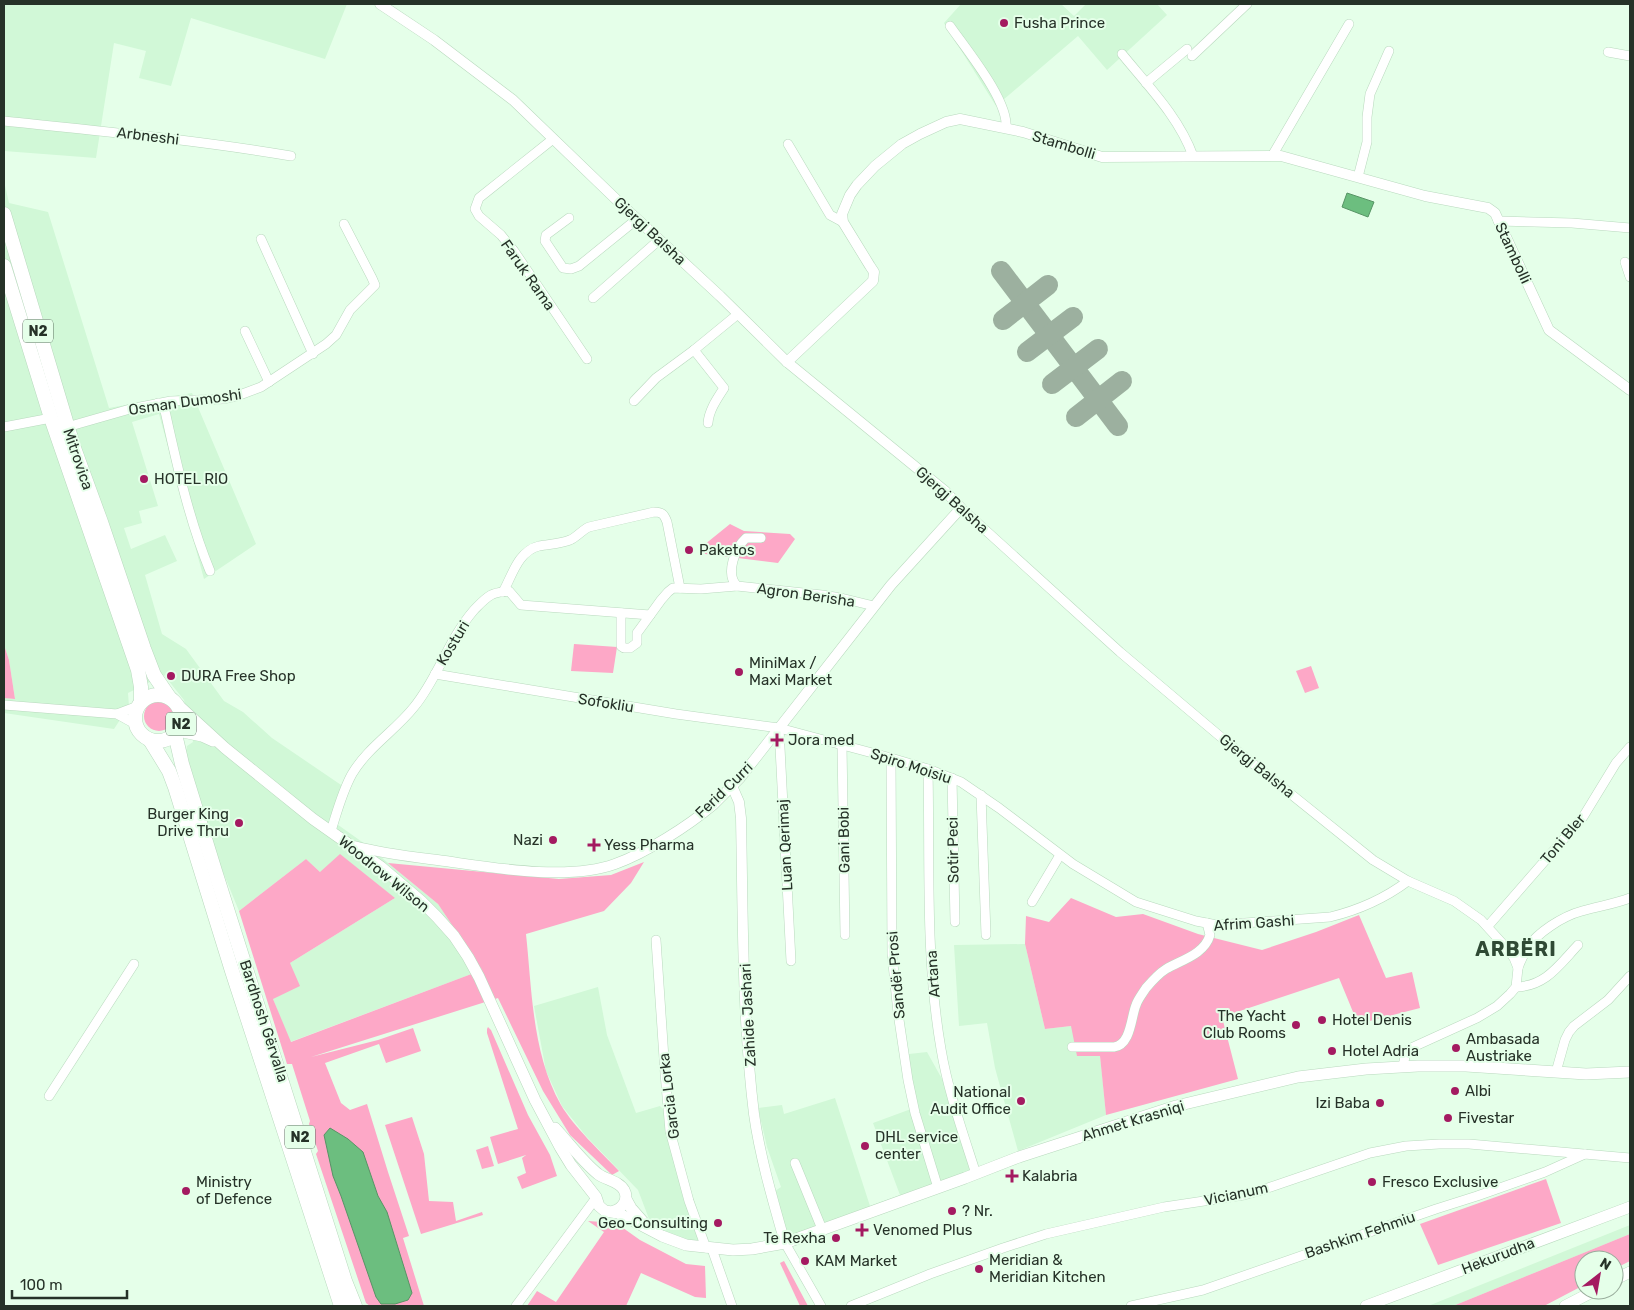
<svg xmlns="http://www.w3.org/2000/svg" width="1634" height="1310" font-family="Rubik,sans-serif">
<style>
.built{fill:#d1f8d7}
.green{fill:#fda8c7}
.water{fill:#6cbe7f;stroke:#579465}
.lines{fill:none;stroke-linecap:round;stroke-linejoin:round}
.taxiway{stroke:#9cb09f;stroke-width:20}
.minor-casing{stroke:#b9d9be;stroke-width:10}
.tertiary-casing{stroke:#b9d9be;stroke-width:11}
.secondary-casing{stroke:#b9d9be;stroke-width:12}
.trunk-casing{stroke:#b9d9be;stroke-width:15}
.minor{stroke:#fff;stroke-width:9}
.tertiary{stroke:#fff;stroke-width:10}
.secondary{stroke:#fff;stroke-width:11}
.trunk{stroke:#fff;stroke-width:14}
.poi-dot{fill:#a41a61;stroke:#e5ffe9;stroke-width:2}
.labels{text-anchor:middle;stroke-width:4;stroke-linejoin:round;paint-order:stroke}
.shield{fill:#e5ffe9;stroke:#5f7062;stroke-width:1}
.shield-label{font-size:14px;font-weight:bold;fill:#263228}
.poi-label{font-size:15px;fill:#263228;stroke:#e5ffe9;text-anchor:start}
.street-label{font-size:15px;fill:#263228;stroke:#e5ffe9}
.district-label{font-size:20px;font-weight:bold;letter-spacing:1px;fill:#2f4a34;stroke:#e5ffe9}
</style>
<rect width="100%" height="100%" fill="#e5ffe9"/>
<!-- built -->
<g class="built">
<path d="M4,4H174L179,5L180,4H347L325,59L191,18L171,86L139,78L146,51L114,43L96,158L4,151Z"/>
<path d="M961,4H1061L1074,16L1086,4H1157L1167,15L1107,70L1078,36L996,106L944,23Z"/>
<path d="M4,181L9,203L48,212L109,408L192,393L256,544L204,579L159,414L132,422L158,506L139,511L142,523L124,528L131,549L165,535L177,561L145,575L162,634L186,649L224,701L243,712L272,738L347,789L334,822L365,844L438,904L482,970L290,1042L273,999L290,963L395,898L320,872L306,859L239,911L218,860L185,756L187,746L193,742L184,700L164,675L128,693L129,706L114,729L4,713V698L15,699L9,660L4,645Z"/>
<path d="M1025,944L1045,1029L1071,1026L1100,1055L1106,1115L1018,1151L995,1068L987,1023L959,1026L954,945Z"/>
<path d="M598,987L607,1035L636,1113L660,1106L670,1116V1131L708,1245L752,1249L733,1250L686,1245L676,1242L654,1232L638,1190L586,1136L562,1106L546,1071L534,1006Z"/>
<path d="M927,1052L946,1086L972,1170L785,1243L775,1191L781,1187L767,1147L758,1108L782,1105L784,1114L835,1098L870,1206L900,1195L873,1123L911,1109L900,1055Z"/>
<path d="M1630,1225V1234L1453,1306H1428Z"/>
</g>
<!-- green -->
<g class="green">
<path d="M730,524L744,531L790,534L795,539L778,563L705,554L704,545Z"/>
<path d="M574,644L617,647L613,673L571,671Z"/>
<path d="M4,645L9,660L15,699L4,698Z"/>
<path d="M1311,666L1319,688L1305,693L1296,671Z"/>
<circle cx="159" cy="716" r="15"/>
<path d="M340,854L395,898L290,963L300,986L273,999L291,1042L482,970L438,904L388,863L559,879L611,875L644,862L631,883L604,911L526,934C532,990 532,1054 561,1105C574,1127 601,1152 619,1171L612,1175L570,1135L543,1091L498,998L311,1057L378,1040L413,1028L421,1051L386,1063L379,1044L325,1063L341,1103L350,1110L367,1104L388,1172L409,1236L403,1238L424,1306H370L366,1303L316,1154L318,1151L309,1124L310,1121L292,1064H287L239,911L306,859L320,872Z"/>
<path d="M1071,898L1116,917L1143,914L1198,934L1262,950L1316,932L1359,915L1386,978L1412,972L1420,1008L1358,1024L1339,978L1222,1017L1238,1079L1106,1115L1100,1056H1077L1071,1026L1045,1029L1025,944L1026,916L1049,922Z"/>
<path d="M488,1027L491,1030L528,1115L550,1155L557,1176L522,1189L517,1177L526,1173L522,1158L526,1155L498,1164L490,1137L518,1129L487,1033V1029Z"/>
<path d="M412,1117L424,1154L429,1201L453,1202L456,1221L482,1212L483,1215L421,1234L385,1125Z"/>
<path d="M488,1146L494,1166L482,1169L476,1150Z"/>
<path d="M1546,1179L1561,1223L1438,1265L1420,1224Z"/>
<path d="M588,1221L616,1223L640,1240L686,1264L705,1266L706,1298L695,1297L641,1273L626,1306H527L537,1291L556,1302L604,1232Z"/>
<path d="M1630,1234V1261L1614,1269V1260H1584V1285L1544,1306H1453Z"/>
<path d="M784,1261L808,1306H800L780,1263Z"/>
</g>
<!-- water -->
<g class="water">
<path d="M1347,193L1374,202L1368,217L1342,207Z"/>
<path d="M330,1128L348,1139L363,1152L378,1196L387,1212L412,1293L408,1300L395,1304H381L376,1297L341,1196L333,1176L324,1135Z"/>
</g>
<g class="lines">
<!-- taxiway -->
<g class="taxiway">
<path d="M1001,271L1118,426"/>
<path d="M1003,320L1048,285"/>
<path d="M1027,352L1073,317"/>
<path d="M1052,384L1098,349"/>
<path d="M1076,417L1122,381"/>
</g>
<!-- minor casing -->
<g class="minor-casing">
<g id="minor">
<path d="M950,26C966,49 1009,101 1006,128"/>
<path d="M1608,52L1630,56"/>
<path d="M1122,54C1148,86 1179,117 1193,156"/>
<path d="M1192,56L1247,4"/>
<path d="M1146,83L1187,49"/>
<path d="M4,121C100,131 196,140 291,156"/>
<path d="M553,139L479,198L475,209L479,216L501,235L514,251L587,359"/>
<path d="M788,144L830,215L843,222"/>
<path d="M1272,156L1349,24"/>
<path d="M1358,177L1367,142V117L1370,94L1389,51"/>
<path d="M569,218L546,235L545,241L563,268L571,269L579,266L637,219"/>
<path d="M1498,221L1572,223L1630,228"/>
<path d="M261,239L313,354"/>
<path d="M1625,262L1630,277"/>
<path d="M593,298L659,240"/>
<path d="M245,331L269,382"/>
<path d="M694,350L724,388C717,399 709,410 708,423"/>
<path d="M634,401L656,378L694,350L738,314"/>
<path d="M158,403L165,411C177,465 189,520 210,571"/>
<path d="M4,427L51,418"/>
<path d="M67,427L130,409L171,401L223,399L237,396L261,387L326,344L336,335L350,310L375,285L372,278L344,224"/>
<path d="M961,508L1120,652L1241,754L1373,860L1408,881L1454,901L1481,920L1502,943L1514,958L1518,968L1516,987L1510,994L1497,1006L1477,1018L1411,1048L1406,1052L1403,1066"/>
<path d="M761,538H746C735,548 725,574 737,586L822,595L841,598L874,606"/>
<path d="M503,592C512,576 518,551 539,546C549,544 560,544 570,540C577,537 582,530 589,527L654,512C662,512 664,514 667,522L680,588"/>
<path d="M621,613V646L624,648H630L637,643V633L640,629L661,600L668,592L673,588L701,589L737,586"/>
<path d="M435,674L676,714L779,728L891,758L928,769L961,782L999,808L1073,864L1136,902L1196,921L1217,925L1330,917C1359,910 1384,899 1408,881"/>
<path d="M4,705L117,714L135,724"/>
<path d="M117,714L138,706"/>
<path d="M779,728L791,961"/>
<path d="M842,745L845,935"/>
<path d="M891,758L892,954L898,1013L908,1080L915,1113L938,1188"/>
<path d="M928,769C930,862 925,957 941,1049C948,1091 963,1133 976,1174"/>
<path d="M952,778L955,922"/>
<path d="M981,795L986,935"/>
<path d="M331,831C337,812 342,792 352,774C368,747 395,731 414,707C438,678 448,640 474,610C479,605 484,599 491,595C496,592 503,592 509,591L521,605L650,615"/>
<path d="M1032,902L1060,855"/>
<path d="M1488,926L1583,817L1616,763L1630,747"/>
<path d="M656,940L665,1073L670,1131L689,1201L706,1248"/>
<path d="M1518,968C1520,962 1523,956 1526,950C1536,933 1563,916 1582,911C1598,906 1615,904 1630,898"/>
<path d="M1516,987C1546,986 1559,965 1578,945"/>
<path d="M1072,1047H1114C1131,1045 1131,1017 1136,1005C1138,999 1143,993 1146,988C1152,981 1158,974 1166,969C1181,960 1204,955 1210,935L1207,923"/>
<path d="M1556,1072L1565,1040L1569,1032L1574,1026L1608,1000L1630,976"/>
<path d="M49,1096L134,964"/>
<path d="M795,1163L822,1229"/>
<path d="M785,1243L821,1306"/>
<path d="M712,1249L732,1306"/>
<path d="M516,1306L596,1198"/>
<path d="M851,1306L930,1274L1003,1248L1046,1234L1164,1207L1244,1195L1259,1191L1370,1153L1406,1146L1439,1144H1469L1630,1158"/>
<path d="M1131,1306L1203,1290L1436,1209L1477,1196L1545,1172L1585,1154"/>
</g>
</g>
<!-- tertiary casing -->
<g class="tertiary-casing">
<g id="tertiary">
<path d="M787,362L873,281L874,272L870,266L843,222L842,214L850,195L857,185L875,166L902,144L920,134L946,122L960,119L1023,132L1102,157L1281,156L1425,196L1488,208L1495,213L1549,330L1630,390"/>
<path d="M732,786L739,802L741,818C743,916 742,1016 754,1114C760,1157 773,1201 785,1243"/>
<path d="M354,846C384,854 414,857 445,861C494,868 568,881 615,864C646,853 688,826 713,805C722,796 731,787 740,778L891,585L961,508L945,491L787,362L720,296L623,206L513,100L434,40L380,4"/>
</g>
</g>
<!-- secondary casing -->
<g class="secondary-casing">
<g id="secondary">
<path d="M178,705L225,748L313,819L381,867L421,901L437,917L454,936L468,957L479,977L535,1100L560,1147L571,1165L596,1197L599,1206L605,1211L618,1213L662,1236L686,1245L733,1250L752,1249L785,1243L965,1178L1019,1157L1176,1106L1298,1077L1366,1069L1418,1066H1466L1586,1074L1630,1072"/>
<path d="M178,731L202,736L213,741"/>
<path d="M555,1128C569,1143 582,1161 598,1174C606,1180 619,1181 624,1190C629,1199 623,1208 614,1211"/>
<path d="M626,1199L631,1208L645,1224"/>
<path d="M1614,1280L1630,1272"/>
<path d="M1366,1306L1630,1207"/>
<path d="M1565,1306L1596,1290"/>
</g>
</g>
<!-- trunk casing -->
<g class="trunk-casing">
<g id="trunk">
<path d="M4,214L74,448L101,522L144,649L154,675L169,697"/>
<path d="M4,266L51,418L138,670L141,687V702"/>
<circle cx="158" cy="718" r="23"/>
<path d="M175,734L182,764L215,871L345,1281L355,1306"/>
<path d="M150,740L169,771L175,787L232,971L341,1306"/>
</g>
</g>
<!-- minor -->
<use href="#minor" class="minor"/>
<!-- tertiary -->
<use href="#tertiary" class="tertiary"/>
<!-- secondary -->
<use href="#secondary" class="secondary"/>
<!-- trunk -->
<use href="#trunk" class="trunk"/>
</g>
<!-- markers -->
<g class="poi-dot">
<circle cx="1004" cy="23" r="5"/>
<circle cx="144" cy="479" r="5"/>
<circle cx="689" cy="550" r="5"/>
<circle cx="739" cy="672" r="5"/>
<circle cx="171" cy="676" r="5"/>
<path d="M774.5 732.5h5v5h5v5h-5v5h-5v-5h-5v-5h5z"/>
<circle cx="239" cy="823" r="5"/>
<circle cx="553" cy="840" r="5"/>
<path d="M591.5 837.5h5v5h5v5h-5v5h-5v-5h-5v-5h5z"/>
<circle cx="1322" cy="1020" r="5"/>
<circle cx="1296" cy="1025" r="5"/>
<circle cx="1456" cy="1048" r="5"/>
<circle cx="1332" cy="1051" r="5"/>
<circle cx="1455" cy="1091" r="5"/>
<circle cx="1021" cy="1101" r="5"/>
<circle cx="1380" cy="1103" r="5"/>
<circle cx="1448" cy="1118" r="5"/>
<circle cx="865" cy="1146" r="5"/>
<path d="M1009.5 1168.5h5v5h5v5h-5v5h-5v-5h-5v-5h5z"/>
<circle cx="1372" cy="1182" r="5"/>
<circle cx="186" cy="1191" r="5"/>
<circle cx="952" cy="1211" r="5"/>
<circle cx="718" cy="1223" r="5"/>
<path d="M859.5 1222.5h5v5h5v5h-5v5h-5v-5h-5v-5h5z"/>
<circle cx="836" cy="1238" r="5"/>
<circle cx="805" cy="1261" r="5"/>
<circle cx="979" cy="1269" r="5"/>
</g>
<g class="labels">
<!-- shield labels -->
<g class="shield">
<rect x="23" y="319.5" width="30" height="23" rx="4"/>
<rect x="166" y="712.5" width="30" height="23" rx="4"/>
<rect x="285" y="1125.5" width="30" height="23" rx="4"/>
</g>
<g class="shield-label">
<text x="38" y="336">N2</text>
<text x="181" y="729">N2</text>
<text x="300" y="1142">N2</text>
</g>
<!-- poi labels -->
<g class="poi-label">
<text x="1014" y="28">Fusha Prince</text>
<text x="154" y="484">HOTEL RIO</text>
<text x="699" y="555">Paketos</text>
<text x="749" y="668">MiniMax /<tspan x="749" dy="17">Maxi Market</tspan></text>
<text x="181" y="681">DURA Free Shop</text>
<text x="788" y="745">Jora med</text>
<text x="229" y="819" text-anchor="end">Burger King<tspan x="229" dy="17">Drive Thru</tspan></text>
<text x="543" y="845" text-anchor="end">Nazi</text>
<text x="604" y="850">Yess Pharma</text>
<text x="1286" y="1021" text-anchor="end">The Yacht<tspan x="1286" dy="17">Club Rooms</tspan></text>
<text x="1332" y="1025">Hotel Denis</text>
<text x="1466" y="1044">Ambasada<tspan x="1466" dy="17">Austriake</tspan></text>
<text x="1342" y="1056">Hotel Adria</text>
<text x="1465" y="1096">Albi</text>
<text x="1011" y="1097" text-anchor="end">National<tspan x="1011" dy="17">Audit Office</tspan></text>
<text x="1370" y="1108" text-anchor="end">Izi Baba</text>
<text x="1458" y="1123">Fivestar</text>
<text x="875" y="1142">DHL service<tspan x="875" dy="17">center</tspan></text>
<text x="1022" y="1181">Kalabria</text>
<text x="196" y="1187">Ministry<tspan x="196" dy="17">of Defence</tspan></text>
<text x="1382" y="1187">Fresco Exclusive</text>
<text x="962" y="1216">? Nr.</text>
<text x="708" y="1228" text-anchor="end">Geo-Consulting</text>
<text x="873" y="1235">Venomed Plus</text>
<text x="826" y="1243" text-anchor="end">Te Rexha</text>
<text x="989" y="1265">Meridian &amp;<tspan x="989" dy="17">Meridian Kitchen</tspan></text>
<text x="815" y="1266">KAM Market</text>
</g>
<!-- street labels -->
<g class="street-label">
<text transform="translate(148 136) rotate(7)" y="5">Arbneshi</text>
<text transform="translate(1064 145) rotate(17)" y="5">Stambolli</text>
<text transform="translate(650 231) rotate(43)" y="5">Gjergj Balsha</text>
<text transform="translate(1513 253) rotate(65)" y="5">Stambolli</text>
<text transform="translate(528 275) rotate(55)" y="5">Faruk Rama</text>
<text transform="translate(185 402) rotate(-8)" y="5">Osman Dumoshi</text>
<text transform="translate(78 459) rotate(71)" y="5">Mitrovica</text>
<text transform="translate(952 500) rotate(42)" y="5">Gjergj Balsha</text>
<text transform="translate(806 595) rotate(8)" y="5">Agron Berisha</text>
<text transform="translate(453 643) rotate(-59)" y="5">Kosturi</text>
<text transform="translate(606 703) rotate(9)" y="5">Sofokliu</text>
<text transform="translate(911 766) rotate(18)" y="5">Spiro Moisiu</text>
<text transform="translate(1257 766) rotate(39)" y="5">Gjergj Balsha</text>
<text transform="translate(724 790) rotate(-44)" y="5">Ferid Curri</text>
<text transform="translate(1563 839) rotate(-50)" y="5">Toni Bler</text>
<text transform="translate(844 840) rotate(-91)" y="5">Gani Bobi</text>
<text transform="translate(785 845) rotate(-93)" y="5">Luan Qerimaj</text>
<text transform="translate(953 850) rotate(-91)" y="5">Sotir Peci</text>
<text transform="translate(384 874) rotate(39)" y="5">Woodrow Wilson</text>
<text transform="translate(1254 923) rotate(-4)" y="5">Afrim Gashi</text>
<text transform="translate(933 974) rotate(-94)" y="5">Artana</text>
<text transform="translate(896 975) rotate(-95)" y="5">Sandër Prosi</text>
<text transform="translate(748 1015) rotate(-93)" y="5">Zahide Jashari</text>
<text transform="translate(264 1021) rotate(72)" y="5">Bardhosh Gërvalla</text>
<text transform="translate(669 1096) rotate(-97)" y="5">Garcia Lorka</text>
<text transform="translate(1133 1121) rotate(-17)" y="5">Ahmet Krasniqi</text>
<text transform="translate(1236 1194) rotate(-12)" y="5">Vicianum</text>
<text transform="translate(1360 1235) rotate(-19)" y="5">Bashkim Fehmiu</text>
<text transform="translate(1498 1256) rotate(-21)" y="5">Hekurudha</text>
</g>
<!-- district labels -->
<g class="district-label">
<text x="1516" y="956">ARBËRI</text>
</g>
</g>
<!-- border -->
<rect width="1634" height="1310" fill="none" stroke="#263228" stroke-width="10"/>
<!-- north arrow -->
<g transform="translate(1599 1275) rotate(31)"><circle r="24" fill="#e5ffe9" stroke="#99ad9c"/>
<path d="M0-4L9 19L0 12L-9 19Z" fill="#a41a61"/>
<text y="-8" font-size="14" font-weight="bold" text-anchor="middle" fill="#263228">N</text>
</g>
<!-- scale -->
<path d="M12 1290v8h115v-8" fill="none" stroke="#263228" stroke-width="2.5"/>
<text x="20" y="1290" font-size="15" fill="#263228" stroke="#e5ffe9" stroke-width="4" paint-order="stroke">100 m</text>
</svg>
